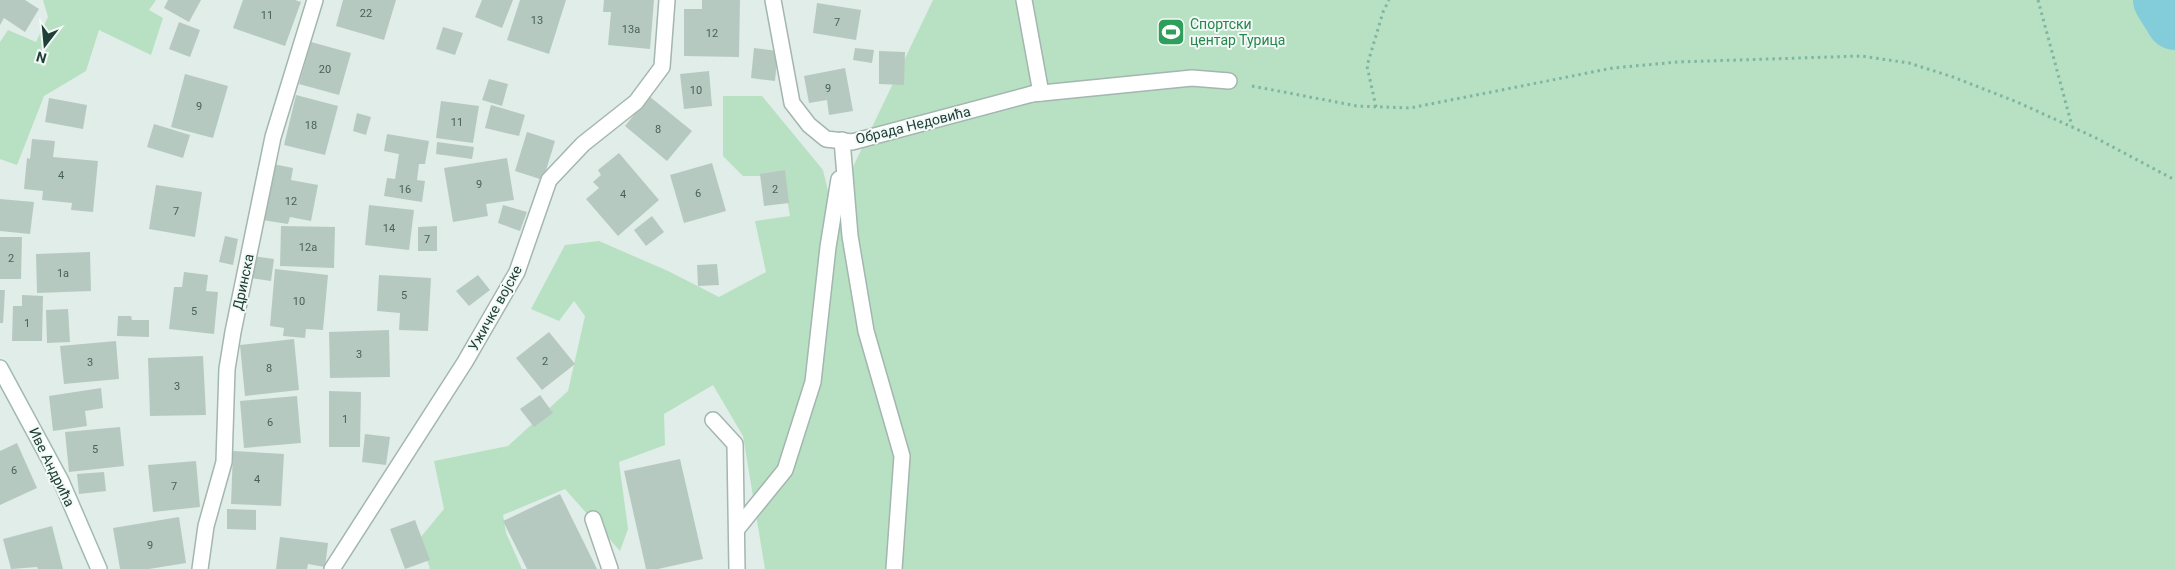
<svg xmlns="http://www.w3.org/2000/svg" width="2175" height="569" font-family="Roboto,sans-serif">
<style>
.green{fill:#b7e1c2}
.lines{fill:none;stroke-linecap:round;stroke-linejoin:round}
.river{stroke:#82cdd9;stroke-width:58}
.building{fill:#b6c9c1}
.lane-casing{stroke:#a3b6af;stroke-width:18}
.street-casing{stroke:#a3b6af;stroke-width:18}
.secondary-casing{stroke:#9ebbb0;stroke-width:18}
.path{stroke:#7eb5a3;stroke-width:3;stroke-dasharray:2.5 4;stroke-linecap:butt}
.lane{stroke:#fff;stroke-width:15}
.street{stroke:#fff;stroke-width:15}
.secondary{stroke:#fff;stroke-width:15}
.labels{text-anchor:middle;stroke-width:4;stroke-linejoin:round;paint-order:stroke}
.number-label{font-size:11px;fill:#45625a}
.leisure-label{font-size:14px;fill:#27864d;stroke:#f2f9f6;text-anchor:start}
.street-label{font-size:14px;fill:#1f4037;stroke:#f2f9f6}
</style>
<rect width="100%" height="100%" fill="#e1ede8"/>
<!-- green -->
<g class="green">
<path d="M43,0H156L149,10L163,18L151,55L99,30L86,71L44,96L17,165L0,159V42L8,30L36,42L48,17Z"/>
<path d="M933,0H2175V569H765L743,436L713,385L664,414L665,445L619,462L628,529L620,551L565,489L503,515L506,533L522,569H430L420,538L444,509L434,461L508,446L568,391L585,316L574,301L559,321L531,309L565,245L599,241L668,271L719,297L766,272L755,221L790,216L783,176H743L723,156V96H762L823,170L828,191L840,194Z"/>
</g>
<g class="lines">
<!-- river -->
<path class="river" d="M2162,0L2175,21"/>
</g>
<!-- building -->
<g class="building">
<path d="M0,0H25L39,9L25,32L4,18L0,25Z"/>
<path d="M168,0H201L189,22L164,8Z"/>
<path d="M243,0H295L301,2L285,46L233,28Z"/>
<path d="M343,0H396L384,40L336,26Z"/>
<path d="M482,0H513L502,28L475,17Z"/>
<path d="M520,0H566L549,54L507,40Z"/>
<path d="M604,0H654L650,49L608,45L611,12H603Z"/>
<path d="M702,0H740L739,57L684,56V9H702Z"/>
<path d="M817,3L861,10L856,40L813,33Z"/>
<path d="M179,22L200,30L190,57L169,49Z"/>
<path d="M443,27L463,33L455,55L436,49Z"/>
<path d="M311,42L351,53L339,95L299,84Z"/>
<path d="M754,48L778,51L775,81L751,78Z"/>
<path d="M855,48L874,50L872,63L853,60Z"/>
<path d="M879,51L905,52L904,85L879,84Z"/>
<path d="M845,68L853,111L829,115L827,100L809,103L804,76Z"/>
<path d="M709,71L712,106L684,109L680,74Z"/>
<path d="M185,74L228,86L213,138L171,127Z"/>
<path d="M489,79L508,84L502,106L482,100Z"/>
<path d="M296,95L338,106L325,155L284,145Z"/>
<path d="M649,96L692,131L667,161L625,126Z"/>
<path d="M49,98L87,105L83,129L45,122Z"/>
<path d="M441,101L479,106L473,143L436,138Z"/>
<path d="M491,105L525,115L519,136L485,128Z"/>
<path d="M357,113L371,117L366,135L353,131Z"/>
<path d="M154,124L190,135L183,158L147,147Z"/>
<path d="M527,132L555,141L543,180L515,171Z"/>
<path d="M387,134L429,141L425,164H419L417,180L425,181L422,202L384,196L387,178L395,179L399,154L384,151Z"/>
<path d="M32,139L55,141L53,157L98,161L93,212L71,210L72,203L42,200L43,191L24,189L27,158L30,159Z"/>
<path d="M437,142L474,147L472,159L436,154Z"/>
<path d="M619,153L659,200L618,236L586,199L599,188L593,182L601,175L598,170Z"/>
<path d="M507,158L514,200L486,204L488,216L453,222L444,168Z"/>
<path d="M712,163L726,211L684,223L670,175Z"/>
<path d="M273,164L293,168L291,180L318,185L311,221L290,217L288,224L262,220Z"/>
<path d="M785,170L789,203L764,206L760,174Z"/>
<path d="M156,185L202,192L195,237L149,229Z"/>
<path d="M0,199L34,202L30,234L0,231Z"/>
<path d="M369,205L414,210L409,250L365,245Z"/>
<path d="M503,205L527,212L520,231L498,223Z"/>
<path d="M652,216L664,232L646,246L634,230Z"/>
<path d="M281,226L335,227L334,268L280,266Z"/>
<path d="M437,226V251H418V227Z"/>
<path d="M225,236L238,239L233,265L219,262Z"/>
<path d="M0,237H22L21,279H0Z"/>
<path d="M90,252L91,291L37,293L36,254Z"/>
<path d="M252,256L274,259L271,281L250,278Z"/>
<path d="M717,264L719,285L698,286L697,265Z"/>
<path d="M275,269L328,275L323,330L306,329L305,338L283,336L284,328L270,326Z"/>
<path d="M184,272L208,275L206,291L218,292L214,334L169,329L174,287H182Z"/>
<path d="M379,275L431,278L428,331L399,330L400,313L377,311Z"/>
<path d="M478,275L490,290L469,306L456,291Z"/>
<path d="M0,290H5L3,323H0Z"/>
<path d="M22,295L43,296L42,341H12L13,306H22Z"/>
<path d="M68,309L70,342L47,343L46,310Z"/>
<path d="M118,316H131L132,320H149V337L117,336Z"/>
<path d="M389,330L390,377L330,378L329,332Z"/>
<path d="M549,332L575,364L542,390L516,358Z"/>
<path d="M294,339L299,390L245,396L240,345Z"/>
<path d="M116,341L119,379L64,384L60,346Z"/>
<path d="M203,356L206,415L150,416L148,358Z"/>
<path d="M101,388L103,408L85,411L87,426L53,431L49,396Z"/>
<path d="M329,391L361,392L360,447H329Z"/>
<path d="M540,395L553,413L534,427L520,409Z"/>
<path d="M297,396L301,443L244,448L240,401Z"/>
<path d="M120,427L124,466L69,472L65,432Z"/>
<path d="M365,434L390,437L386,465L362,462Z"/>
<path d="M17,443L37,488L0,505V451Z"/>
<path d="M233,451L284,454L281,506L231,504Z"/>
<path d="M680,459L703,559L658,569H646L624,471Z"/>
<path d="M196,461L200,507L153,512L148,465Z"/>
<path d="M104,472L106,491L79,494L77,474Z"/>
<path d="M560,494L597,569H527L503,521Z"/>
<path d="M227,509L256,510V530L227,529Z"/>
<path d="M179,517L186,563L149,569H120L113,528Z"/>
<path d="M415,520L430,560L405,569L390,529Z"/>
<path d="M52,526L63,569H38L37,567L11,569L3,539Z"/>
<path d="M280,537L328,543L325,567L308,564L307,569H276Z"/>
</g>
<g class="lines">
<!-- lane casing -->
<g class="lane-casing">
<g id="lane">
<path d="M1032,94L1192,78L1229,81"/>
<path d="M713,420L735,444L737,569"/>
<path d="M593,519L610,569"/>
</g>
</g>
<!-- street casing -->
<g class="street-casing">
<g id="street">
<path d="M773,0L792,103L809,125L826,139L852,142L1032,94"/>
<path d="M1024,0L1041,93"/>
<path d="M842,140L850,236L866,331L902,456L894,569"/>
<path d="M737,529L785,470L813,382L828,247L839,179"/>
<path d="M200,569L206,526L224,462L227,369L233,332L273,137L315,0"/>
<path d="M332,569L465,362L517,272L549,180L583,144L636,102L662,67L667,0"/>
</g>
</g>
<!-- secondary casing -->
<g class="secondary-casing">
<path id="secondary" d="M0,368L61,481L99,569"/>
</g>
<!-- path -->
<g class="path">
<path d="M2038,0L2072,126"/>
<path d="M1252,86L1357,106L1410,108L1613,68L1677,62L1861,56L1909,63L1953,77L2017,102L2094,137L2175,180"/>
<path d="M1376,107L1367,66L1383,12L1389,0"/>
</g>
<!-- lane -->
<use href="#lane" class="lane"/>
<!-- street -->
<use href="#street" class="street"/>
<!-- secondary -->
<use href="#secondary" class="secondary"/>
</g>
<!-- icons -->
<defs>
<g id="stadium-square" transform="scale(1.4375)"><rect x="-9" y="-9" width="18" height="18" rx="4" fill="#2e9e5b" stroke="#f2f9f6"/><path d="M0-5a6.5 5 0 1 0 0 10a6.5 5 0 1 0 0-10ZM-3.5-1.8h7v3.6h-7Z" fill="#fff"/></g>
</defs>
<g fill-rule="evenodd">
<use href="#stadium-square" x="1171" y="32"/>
</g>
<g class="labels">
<!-- number labels -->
<g class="number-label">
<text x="366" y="17">22</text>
<text x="267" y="19">11</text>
<text x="537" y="24">13</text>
<text x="837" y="26">7</text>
<text x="631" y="33">13a</text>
<text x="712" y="37">12</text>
<text x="325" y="73">20</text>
<text x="828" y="92">9</text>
<text x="696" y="94">10</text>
<text x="199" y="110">9</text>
<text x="457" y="126">11</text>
<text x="311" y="129">18</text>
<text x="658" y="133">8</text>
<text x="61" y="179">4</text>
<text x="479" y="188">9</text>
<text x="405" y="193">16</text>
<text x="775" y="193">2</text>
<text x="698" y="197">6</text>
<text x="623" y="198">4</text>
<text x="291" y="205">12</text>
<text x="176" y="215">7</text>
<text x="389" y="232">14</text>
<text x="427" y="243">7</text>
<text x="308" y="251">12a</text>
<text x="11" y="262">2</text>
<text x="63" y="277">1a</text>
<text x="404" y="299">5</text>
<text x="299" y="305">10</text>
<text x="194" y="315">5</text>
<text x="27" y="327">1</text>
<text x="359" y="358">3</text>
<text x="545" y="365">2</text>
<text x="90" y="366">3</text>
<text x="269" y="372">8</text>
<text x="177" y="390">3</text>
<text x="345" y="423">1</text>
<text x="270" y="426">6</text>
<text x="95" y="453">5</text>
<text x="14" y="474">6</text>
<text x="257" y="483">4</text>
<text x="174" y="490">7</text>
<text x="150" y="549">9</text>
</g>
<!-- leisure labels -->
<g class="leisure-label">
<text x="1190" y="29">Спортски<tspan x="1190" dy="16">центар Турица</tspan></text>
</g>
<!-- street labels -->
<g class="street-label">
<text transform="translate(913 125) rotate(-14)" y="5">Обрада Недовића</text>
<text transform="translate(243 282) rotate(-78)" y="5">Дринска</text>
<text transform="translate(495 308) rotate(-61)" y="5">Ужичке војске</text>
<text transform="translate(52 467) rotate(64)" y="5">Иве Андрића</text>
</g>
</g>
<!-- north arrow -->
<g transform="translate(45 45) rotate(196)" stroke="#f2f9f6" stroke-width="4" paint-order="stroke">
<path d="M0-4L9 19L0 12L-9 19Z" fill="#1f4037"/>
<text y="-8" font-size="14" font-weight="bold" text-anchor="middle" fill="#1f4037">N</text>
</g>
</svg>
